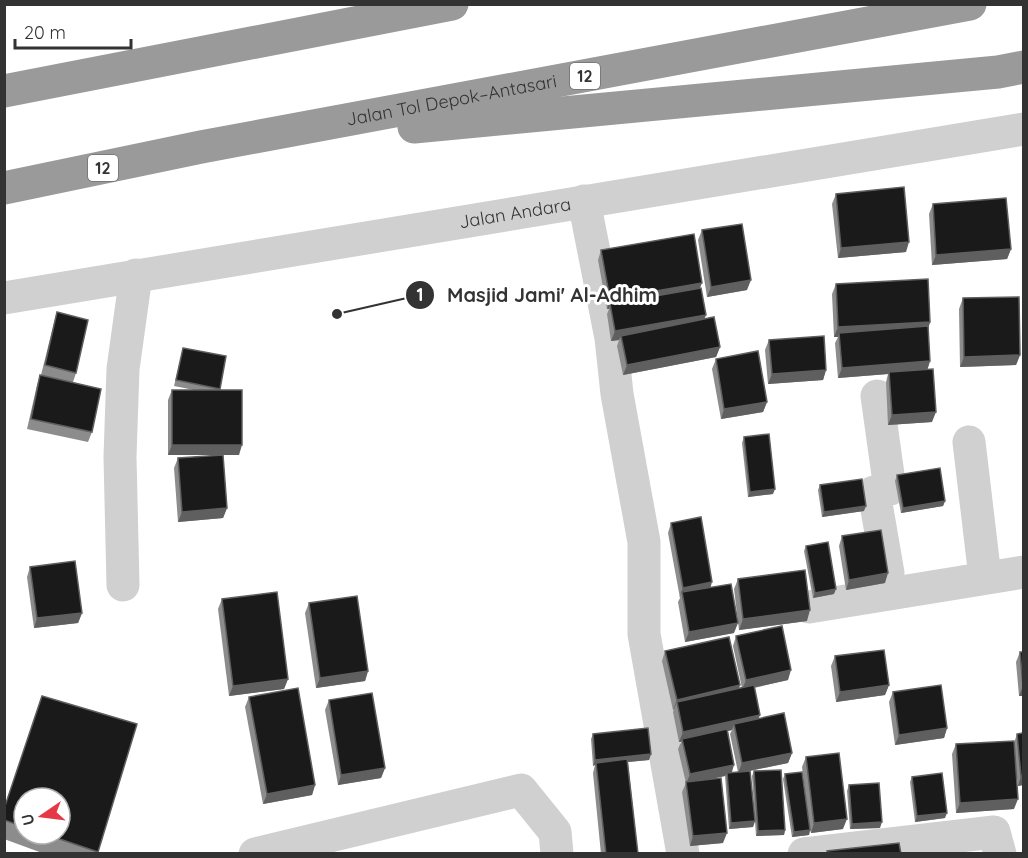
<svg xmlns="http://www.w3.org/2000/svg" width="1028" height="858" font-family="Quicksand,sans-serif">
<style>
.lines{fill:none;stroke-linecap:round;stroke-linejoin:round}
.minor{stroke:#d0d0d0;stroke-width:33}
.highway{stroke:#9a9a9a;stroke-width:33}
.wall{fill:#8c8c8c;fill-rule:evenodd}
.shaded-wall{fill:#5f5f5f}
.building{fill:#1a1a1a;stroke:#5f5f5f;stroke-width:1.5}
.labels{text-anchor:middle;stroke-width:6;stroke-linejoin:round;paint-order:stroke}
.shield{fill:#fff;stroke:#707070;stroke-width:1.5}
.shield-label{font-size:16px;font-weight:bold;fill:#333}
.street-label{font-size:18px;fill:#333;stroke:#fff}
.leader{fill:none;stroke:#333;stroke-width:2}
.callout-dot{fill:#333;stroke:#fff;stroke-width:2}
.mark-label{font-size:18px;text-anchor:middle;font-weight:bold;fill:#fff}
.callout-label{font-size:20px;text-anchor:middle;font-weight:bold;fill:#333;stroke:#fff;stroke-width:6;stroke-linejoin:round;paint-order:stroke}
</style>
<rect width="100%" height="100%" fill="#fff"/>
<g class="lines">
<!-- minor -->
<g class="minor">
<path d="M584,201L611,338L617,394L644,542V634L683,854"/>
<path id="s1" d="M4,298L1024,129"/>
<path d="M877,396L890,489L874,492L888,573"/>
<path d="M969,442L985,577"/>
<path d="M123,585L120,457L123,369L136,275"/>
<path d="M809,607L1024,572"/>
<path d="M255,854L521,790L555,832L557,854"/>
<path d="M804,854L994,832L1000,854"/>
</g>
<!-- highway -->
<g class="highway">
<path d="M4,91L452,4"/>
<path d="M414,127L998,72L1024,67"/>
<path id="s2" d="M4,188L201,147L970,4"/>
</g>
</g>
<!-- wall -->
<g class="wall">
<path d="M836,194L906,252L838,258L832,204Z"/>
<path d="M933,204L1011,249L1007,259L932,265L929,214Z"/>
<path d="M702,230L747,290L707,297L698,240Z"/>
<path d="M601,250L700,289L704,319L720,347L716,357L623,375L617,346L619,340L611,341L607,314L609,309H607L598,260Z"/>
<path d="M836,284L930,322L928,329L930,361L927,370L932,422L888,425L886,382L888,374L838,378L835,343L838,337H834L832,294Z"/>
<path d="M963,298L1020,355L1016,365L960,367L959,309Z"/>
<path d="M57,312L76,373L73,382L92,432L88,442L27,429L37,385L40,375H41L54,323Z"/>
<path d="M769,340L826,370L823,380L768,384L765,350Z"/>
<path d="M183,348L220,390L239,455H223L227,508L223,518L178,522L174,468L178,458L222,455H168V400L172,390H194L174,386Z"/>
<path d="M716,359L767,402L763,412L721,419L712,369Z"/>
<path d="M744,437L773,494L748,497L742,443Z"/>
<path d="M897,475L945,501L943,506L901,513L895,481Z"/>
<path d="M820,485L864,511L822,517L818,490Z"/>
<path d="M671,523L711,587L734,633L685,642L678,602L680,598L668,533Z"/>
<path d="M842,536L885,583L846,590L839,546Z"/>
<path d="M806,546L834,594L813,598L804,551Z"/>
<path d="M30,567L82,613L78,623L34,628L27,577Z"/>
<path d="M738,579L807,621L739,630L734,589Z"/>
<path d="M222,599L288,679L284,689L229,696L218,609Z"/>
<path d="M309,603L368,671L365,681L316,688L305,613Z"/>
<path d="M736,636L788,680L754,688L758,719L792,753L788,763L750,771L755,821L753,827L729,829L725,776L715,778L723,843L690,846L682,792L686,783L678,749L681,742H679L673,712L674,709L673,710L662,661L665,651L740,685L739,688H742L733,646ZM732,730L730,734L738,772H732L728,731Z"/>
<path d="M1020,652H1023V696H1019L1016,662Z"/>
<path d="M835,656L889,685L885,695L836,702L831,666Z"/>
<path d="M893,692L947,728L944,738L895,745L889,702Z"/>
<path d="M42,696L137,724L97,854H45L4,839V808ZM24,798L60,834H24Z"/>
<path d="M249,697L315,785L312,795L263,804L245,707Z"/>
<path d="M329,700L385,768L381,778L338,785L325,710Z"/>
<path d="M1023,733V785L1018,786L1015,761L1014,809L956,813L952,754L956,744L1014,743L1017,734Z"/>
<path d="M593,734L651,754L649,760L628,762L638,854H601L593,773L595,765L593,766L591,739Z"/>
<path d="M806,757L843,829L811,833L810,830L809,835L792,837L783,779L785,774L808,816L802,767Z"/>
<path d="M754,771L785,830L784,835L756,836L752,776Z"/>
<path d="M912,777L945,818L915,822L910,782Z"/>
<path d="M849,785L880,828L850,829L847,791Z"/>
</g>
<!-- shaded-wall -->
<g class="shaded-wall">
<path d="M909,242L906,252L838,258L841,248Z"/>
<path d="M1011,249L1007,259L932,265L936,255Z"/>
<path d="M751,280L747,290L707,297L711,287Z"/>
<path d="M702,283L698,293L610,304L609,309H607L610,299Z"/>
<path d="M706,315L702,325L621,336L619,340L611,341L615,331Z"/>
<path d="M930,322L927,332L839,333L838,337H834L838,327Z"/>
<path d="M720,347L716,357L623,375L627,365Z"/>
<path d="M1020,355L1016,365L960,367L964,357Z"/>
<path d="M930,361L927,371L889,372L888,374L838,378L842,368Z"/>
<path d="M826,370L823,380L768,384L772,374Z"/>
<path d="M767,402L763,412L721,419L724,409Z"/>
<path d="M936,412L932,422L888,425L892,415Z"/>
<path d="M172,445H242L239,455H168Z"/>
<path d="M775,489L773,494L748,497L750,492Z"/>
<path d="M945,501L943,506L901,513L903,508Z"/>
<path d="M866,506L864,511L822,517L824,512Z"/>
<path d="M227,508L223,518L178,522L182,512Z"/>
<path d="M888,573L885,583L846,590L849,580Z"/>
<path d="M712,582L709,593L682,592L679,598L683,588Z"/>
<path d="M836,589L834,594L813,598L815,593Z"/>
<path d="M810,610L807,621L739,630L743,619Z"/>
<path d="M82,613L78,623L34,628L37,618Z"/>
<path d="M738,623L734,633L685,642L689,632Z"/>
<path d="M791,670L788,680L742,690L746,680Z"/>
<path d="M368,671L365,681L316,688L320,678Z"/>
<path d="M288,679L284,689L229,696L233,686Z"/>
<path d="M740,685L736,695L677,702L674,709L673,710L677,700Z"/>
<path d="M889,685L885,695L836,702L840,692Z"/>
<path d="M1023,686V696H1019Z"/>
<path d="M760,715L756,725L734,724L732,730L683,741L682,739L681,742H679L683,732Z"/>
<path d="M947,728L944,738L895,745L899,735Z"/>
<path d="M792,753L788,763L738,773L742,763Z"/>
<path d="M651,754L649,760L596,765V763L595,765L593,766L595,760Z"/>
<path d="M734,765L731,775L727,773L725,776L686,784L690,774Z"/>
<path d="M385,768L381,778L338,785L341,775Z"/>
<path d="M1023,775V785L1018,786L1021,776Z"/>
<path d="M315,785L312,795L263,804L267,794Z"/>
<path d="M1018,799L1014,809L956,813L960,803Z"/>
<path d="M947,813L945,818L915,822L917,816Z"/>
<path d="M847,819L843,829L811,833L814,823Z"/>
<path d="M755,821L753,827L729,829L731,823Z"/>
<path d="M882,822L880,828L850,829L852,824Z"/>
<path d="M785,830L784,835L756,836L758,831Z"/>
<path d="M810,830L809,835L792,837L794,832Z"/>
<path d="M727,833L723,843L690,846L693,836Z"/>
</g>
<!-- building -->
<g class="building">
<path d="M904,187L909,242L841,248L836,194Z"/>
<path d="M1006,198L1011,249L936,255L933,204Z"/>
<path d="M742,224L751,280L711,287L702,230Z"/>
<path d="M694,234L702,283L610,299L601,250Z"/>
<path d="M928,279L930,322L838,327L836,284Z"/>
<path d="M701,288L706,315L615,331L610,304Z"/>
<path d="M1019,297L1020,355L964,357L963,298Z"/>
<path d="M57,312L88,320L76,373L45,365Z"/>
<path d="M714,317L720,347L627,365L621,336Z"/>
<path d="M928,326L930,361L842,368L839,333Z"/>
<path d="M824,336L826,370L772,374L769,340Z"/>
<path d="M183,348L226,356L220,389L176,380Z"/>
<path d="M758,351L767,402L724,409L716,359Z"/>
<path d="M933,369L936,412L892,415L889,372Z"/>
<path d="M40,375L101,389L92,432L31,419Z"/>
<rect x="172" y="390" width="70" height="55"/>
<path d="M769,434L775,489L750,492L744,437Z"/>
<path d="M223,455L227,508L182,512L178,458Z"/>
<path d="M940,468L945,501L903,508L897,475Z"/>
<path d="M862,479L866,506L824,512L820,485Z"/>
<path d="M701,517L712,582L683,588L671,523Z"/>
<path d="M881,530L888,573L849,580L842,536Z"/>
<path d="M828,542L836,589L815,593L806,546Z"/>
<path d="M75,561L82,613L37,618L30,567Z"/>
<path d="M805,570L810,610L743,619L738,579Z"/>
<path d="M731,584L738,623L689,632L682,592Z"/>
<path d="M277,592L288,679L233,686L222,599Z"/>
<path d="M357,596L368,671L320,678L309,603Z"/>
<path d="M782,626L791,670L746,680L736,636Z"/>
<path d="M729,637L740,685L677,700L665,651Z"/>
<path d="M884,650L889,685L840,692L835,656Z"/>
<path d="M1020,652H1023V686Z"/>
<path d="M754,685L760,715L683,732L677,702Z"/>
<path d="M941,685L947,728L899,735L893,692Z"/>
<path d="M298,688L315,785L267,794L249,697Z"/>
<path d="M372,693L385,768L341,775L329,700Z"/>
<path d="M42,696L137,724L98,852L45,834H60V798H24V827L4,820V809Z"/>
<path d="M784,713L792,753L742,763L734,724Z"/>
<path d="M648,728L651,754L595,760L593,734Z"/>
<path d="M727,729L734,765L690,774L682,739Z"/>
<path d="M1023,733V775L1021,776L1017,734Z"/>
<path d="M1014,741L1018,799L960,803L956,744Z"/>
<path d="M839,753L847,819L814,823L806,757Z"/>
<path d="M627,759L638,854H606L596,763Z"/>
<path d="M781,770L785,830L758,831L754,771Z"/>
<path d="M750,771L755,821L731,823L727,773Z"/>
<path d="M802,772L810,830L794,832L785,774Z"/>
<path d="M942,773L947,813L917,816L912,777Z"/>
<path d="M721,778L727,833L693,836L686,782Z"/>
<path d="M879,783L882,822L852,824L849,785Z"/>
<path d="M899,843L901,854H828L827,851Z"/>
</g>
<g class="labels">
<!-- shield labels -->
<g class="shield">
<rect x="570" y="63" width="30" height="26" rx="4.5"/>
<rect x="88" y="155" width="30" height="26" rx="4.5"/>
</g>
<g class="shield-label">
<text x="585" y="82">12</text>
<text x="103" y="174">12</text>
</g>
<!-- street labels -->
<g class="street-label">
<text dy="6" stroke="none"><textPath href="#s2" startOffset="456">Jalan Tol Depok–Antasari</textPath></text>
<text dy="6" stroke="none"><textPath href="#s1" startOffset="518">Jalan Andara</textPath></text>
</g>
</g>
<!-- callouts -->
<path class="leader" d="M337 314L420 295"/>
<g class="callout-dot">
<circle cx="337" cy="314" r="6"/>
<circle cx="420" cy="295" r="15"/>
</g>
<g class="mark-label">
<text x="420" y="301">1</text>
</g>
<g class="callout-label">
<text x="552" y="302">Masjid Jami' Al-Adhim</text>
</g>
<!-- border -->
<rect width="1028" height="858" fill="none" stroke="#333333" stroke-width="12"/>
<!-- north arrow -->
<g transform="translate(42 816) rotate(256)"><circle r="28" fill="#ffffff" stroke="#adadad" stroke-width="1.5"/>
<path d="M0-4.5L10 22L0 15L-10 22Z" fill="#e63946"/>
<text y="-9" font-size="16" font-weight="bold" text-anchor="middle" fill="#333333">U</text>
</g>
<!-- scale -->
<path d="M15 39v9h116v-9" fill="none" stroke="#333333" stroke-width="3"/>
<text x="24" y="39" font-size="18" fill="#333333" stroke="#ffffff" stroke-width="4.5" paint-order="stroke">20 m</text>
</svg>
